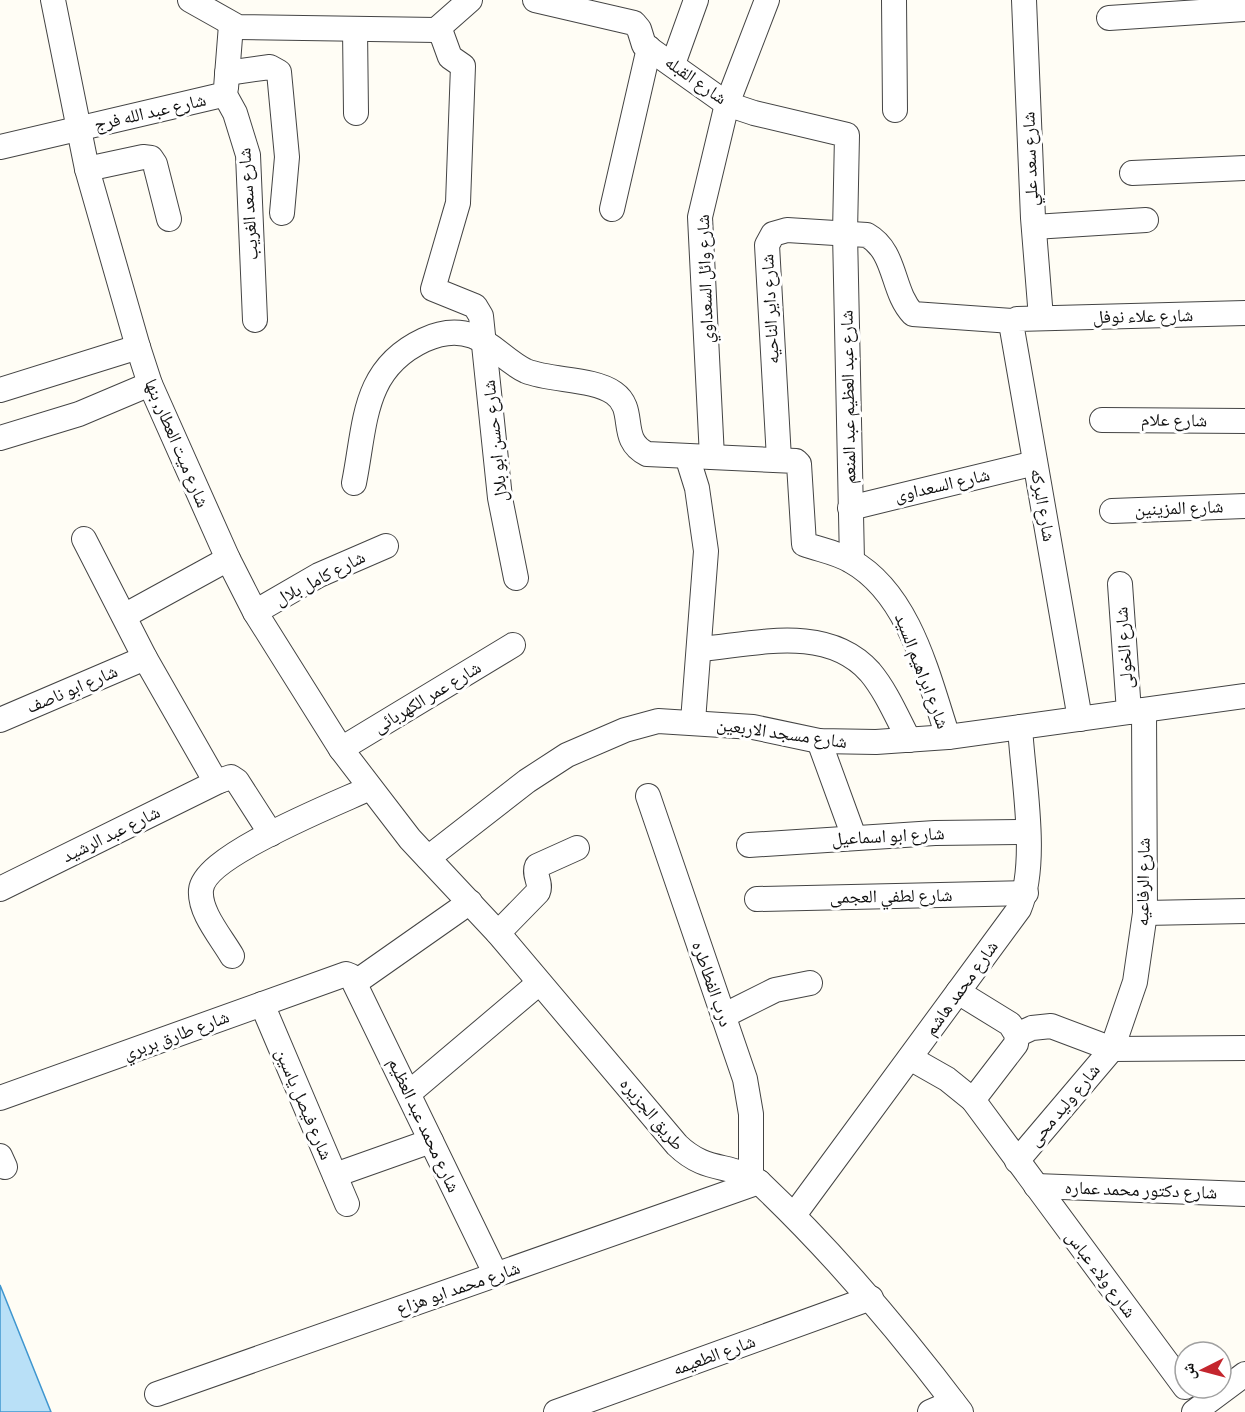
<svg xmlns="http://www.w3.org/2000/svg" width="1245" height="1412" font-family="'Crimson Pro','Noto Naskh Arabic',serif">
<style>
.water{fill:#b9e0f7;stroke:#3f96cf;stroke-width:1.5}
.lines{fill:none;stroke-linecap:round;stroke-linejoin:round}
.minor-casing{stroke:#444;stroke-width:26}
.minor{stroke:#fff;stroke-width:24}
.labels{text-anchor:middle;stroke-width:6;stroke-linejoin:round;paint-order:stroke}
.street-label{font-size:18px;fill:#111;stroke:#fff}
</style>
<rect width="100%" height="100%" fill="#fffdf5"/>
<!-- water -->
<path class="water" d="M0,1285L51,1412H0Z"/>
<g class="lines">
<!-- minor casing -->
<g class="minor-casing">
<g id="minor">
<path d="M53,0L87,169L138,347L150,384L228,559L255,612L341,749L410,839L498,933L677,1145C707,1174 729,1162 759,1182C833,1252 899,1330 961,1412"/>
<path d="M190,0L238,27L436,30L470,0"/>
<path d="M535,0L634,23L639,29L644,45L727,104L754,113L847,135L845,233L852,561"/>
<path d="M894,0L895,110"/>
<path d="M1024,0L1033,218L1041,318"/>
<path d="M1109,18L1245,9"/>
<path d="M355,29L356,113"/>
<path d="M436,30L442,35L450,57L463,66L458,203L433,289L475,306L481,316L500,498L516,578"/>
<path d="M673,64L696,0"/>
<path d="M227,73L270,67L279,72L287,157L282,213"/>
<path d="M224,93L235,113L248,155L255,320"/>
<path d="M0,147L222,95L226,88L231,25"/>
<path d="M87,169L143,157L151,158L155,164L169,219"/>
<path d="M1132,173L1245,168"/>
<path d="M612,209L649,48"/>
<path d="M1034,227L1146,220"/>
<path d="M0,390L138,347"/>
<path d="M1102,420L1245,421"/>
<path d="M0,438L79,414L150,384"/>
<path d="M687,456L697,488L706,551L693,721"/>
<path d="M712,457L700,217L727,104L767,0"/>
<path d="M779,459L767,245L773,234L787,230L867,235C897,252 891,291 913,314L1012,321"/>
<path d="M354,483C366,423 362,369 424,340C439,333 457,330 473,336C493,344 507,362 526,371C551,381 593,378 614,393C638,410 617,439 647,454L796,461L799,464L804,544C820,550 836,552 851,561C910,594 928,677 948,737"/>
<path d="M850,508L1035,463"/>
<path d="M1112,511L1245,506"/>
<path d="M84,539L145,658L213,777L219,781L231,777L237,781L271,834"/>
<path d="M1120,584L1129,712"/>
<path d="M255,612L319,575L386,546"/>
<path d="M124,616L228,559"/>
<path d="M700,649C756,644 827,624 870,672C886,691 897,717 909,740"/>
<path d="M1080,719L1011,323L1017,319L1245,313"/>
<path d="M0,720L145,658"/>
<path d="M819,741L854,837"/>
<path d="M341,749L513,645"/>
<path d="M648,796L745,1079L751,1114V1177"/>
<path d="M749,845L935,833L1027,832"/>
<path d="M428,858L527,781L567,755L625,730L658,721L753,727L819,741L876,742L948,737L1245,696"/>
<path d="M0,889L221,780"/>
<path d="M757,899L1026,893"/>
<path d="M1145,913L1245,911"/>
<path d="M498,933L538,892C542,883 533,875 537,866L577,848"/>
<path d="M232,956C221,937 199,912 201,890C204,855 338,803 370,788"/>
<path d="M356,982L470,902"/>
<path d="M958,992L1010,1024L1017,1035L1016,1044L973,1100"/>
<path d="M262,1004L347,1204"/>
<path d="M723,1016L775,990L810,983"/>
<path d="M1017,1035L1032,1028L1051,1026L1112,1049L1245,1048"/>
<path d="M910,1058L947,1079L973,1100L1185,1387"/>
<path d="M409,1093L539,983"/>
<path d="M0,1098L346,974L351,976L496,1275"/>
<path d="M0,1156L5,1167"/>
<path d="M1017,1161L1112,1049L1135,982L1145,913L1144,710"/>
<path d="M335,1175L431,1141"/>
<path d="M1036,1186L1245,1194"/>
<path d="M794,1215L1019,909C1039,863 1023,779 1020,727"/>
<path d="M157,1394L759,1182"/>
<path d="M556,1412L871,1298"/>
<path d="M930,1412L953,1402"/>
<path d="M1194,1412L1245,1374"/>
</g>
</g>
<!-- minor -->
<use href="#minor" class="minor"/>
</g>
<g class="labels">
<!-- street labels -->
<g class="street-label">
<text transform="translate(696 80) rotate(35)" y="6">شارع القبله</text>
<text transform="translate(150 112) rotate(-13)" y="6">شارع عبد الله فرج</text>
<text transform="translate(1030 159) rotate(-92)" y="6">شارع سعد علي</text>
<text transform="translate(248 204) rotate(-94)" y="6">شارع سعد الغريب</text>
<text transform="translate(705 279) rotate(-92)" y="6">شارع وائل السعداوي</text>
<text transform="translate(770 309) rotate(-93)" y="6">شارع داير الناحيه</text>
<text transform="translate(1143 316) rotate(-1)" y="6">شارع علاء نوفل</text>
<text transform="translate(848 397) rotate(-91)" y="6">شارع عبد العظيم عبد المنعم</text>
<text transform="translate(1174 420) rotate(1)" y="6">شارع علام</text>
<text transform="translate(495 441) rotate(-96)" y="6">شارع حسن ابو بلال</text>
<text transform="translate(177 443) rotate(67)" y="6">شارع ميت العطار, بنها</text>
<text transform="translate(942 485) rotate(-13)" y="6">شارع السعداوى</text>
<text transform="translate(1043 505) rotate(80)" y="6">شارع البركه</text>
<text transform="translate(1179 508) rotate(-2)" y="6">شارع المزينين</text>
<text transform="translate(320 578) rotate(-27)" y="6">شارع كامل بلال</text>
<text transform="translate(1124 648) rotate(-94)" y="6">شارع الخولى</text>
<text transform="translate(922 671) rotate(69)" y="6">شارع ابراهيم السيد</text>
<text transform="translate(72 689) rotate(-23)" y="6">شارع ابو ناصف</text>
<text transform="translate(427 697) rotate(-31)" y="6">شارع عمر الكهربائى</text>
<text transform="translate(782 733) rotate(8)" y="6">شارع مسجد الاربعين</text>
<text transform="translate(111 834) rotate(-26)" y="6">شارع عبد الرشيد</text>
<text transform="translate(888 836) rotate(-3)" y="6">شارع ابو اسماعيل</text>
<text transform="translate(1143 882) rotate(-89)" y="6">شارع الرفاعيه</text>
<text transform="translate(891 896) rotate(-1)" y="6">شارع لطفي العجمى</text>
<text transform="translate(712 984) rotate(71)" y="6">درب الفطاطره</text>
<text transform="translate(961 988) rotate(-54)" y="6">شارع محمد هاشم</text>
<text transform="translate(176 1035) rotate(-20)" y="6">شارع طارق بربري</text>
<text transform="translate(304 1104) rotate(67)" y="6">شارع فيصل ياسين</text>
<text transform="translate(1064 1105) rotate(-50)" y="6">شارع وليد محى</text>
<text transform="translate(652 1114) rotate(50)" y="6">طريق الجزيره</text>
<text transform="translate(424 1125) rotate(65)" y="6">شارع محمد عبد العظيم</text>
<text transform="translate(1141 1190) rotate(2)" y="6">شارع دكتور محمد عماره</text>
<text transform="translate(1101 1274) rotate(53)" y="6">شارع ولاء عباس</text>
<text transform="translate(458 1288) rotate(-19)" y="6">شارع محمد ابو هزاع</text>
<text transform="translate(714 1355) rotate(-20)" y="6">شارع الطعيمه</text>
</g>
</g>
<!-- north arrow -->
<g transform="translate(1203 1370) rotate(264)"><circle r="28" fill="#ffffff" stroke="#a0a0a0" stroke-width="1.5"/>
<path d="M0-4.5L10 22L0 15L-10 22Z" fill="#c4262e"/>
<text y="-9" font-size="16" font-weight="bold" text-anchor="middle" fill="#111111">ش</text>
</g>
</svg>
